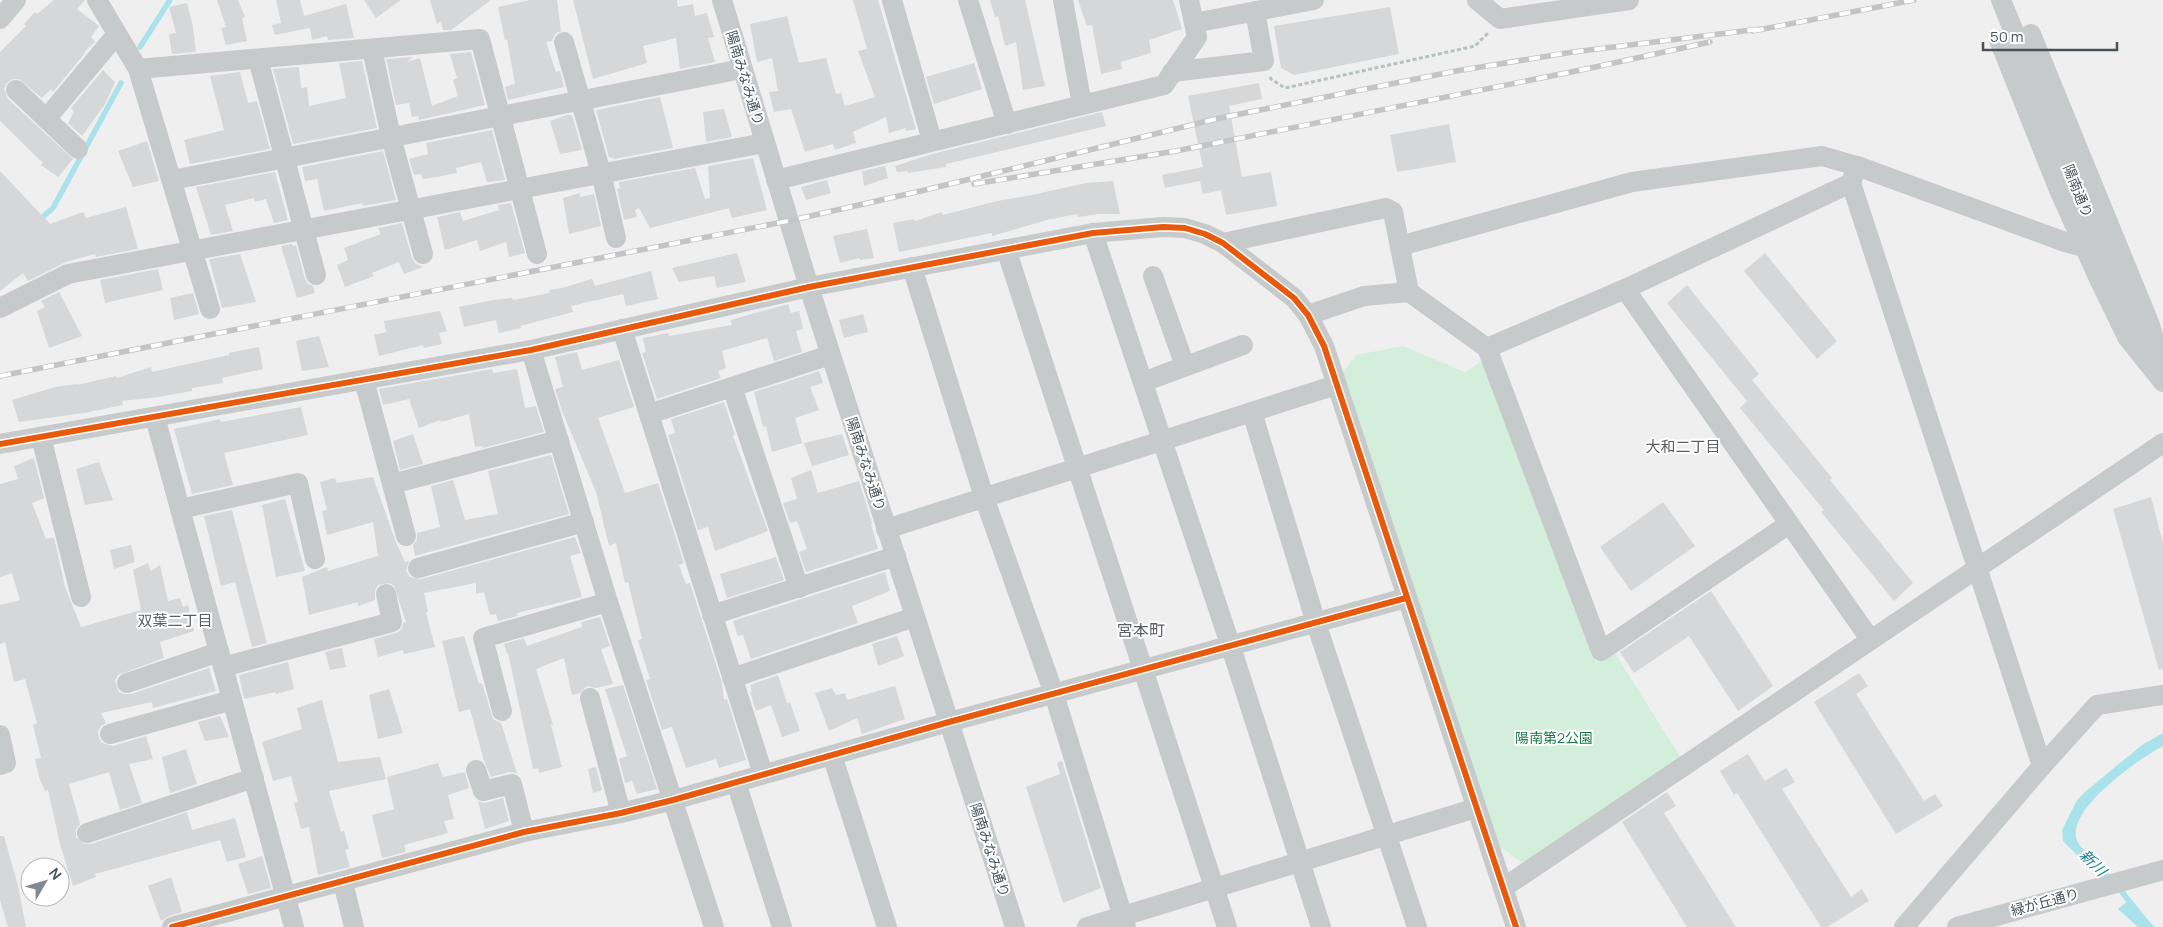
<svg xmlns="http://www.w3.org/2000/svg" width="2163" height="927" font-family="Manrope,'Noto Sans JP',sans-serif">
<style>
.green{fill:#d4eedc}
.water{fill:#aae2ec}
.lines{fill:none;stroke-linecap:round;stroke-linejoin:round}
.stream{stroke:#aae2ec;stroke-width:5.5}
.building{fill:#d6d7d8}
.path{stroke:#b6c2be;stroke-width:3;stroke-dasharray:4 2.5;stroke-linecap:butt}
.minor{stroke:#c7cacb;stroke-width:20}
.rail-casing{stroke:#c3c4c6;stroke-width:5.5}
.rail{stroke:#fff;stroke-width:4;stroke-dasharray:11;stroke-linecap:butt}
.minor-bridge{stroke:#c7cacb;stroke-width:20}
.cycleway-casing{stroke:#fff;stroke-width:9}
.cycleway{stroke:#e8590c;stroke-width:6}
.labels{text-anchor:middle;stroke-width:4;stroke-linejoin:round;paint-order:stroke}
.street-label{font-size:14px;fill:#47535b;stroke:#fff}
.park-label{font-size:14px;fill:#197b44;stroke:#fff}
.neighbourhood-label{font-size:15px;fill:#5b5f63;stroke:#fff}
.water-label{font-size:15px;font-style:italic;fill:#108297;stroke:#fff}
.quarter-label{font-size:16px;fill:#5b5f63;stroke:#fff}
</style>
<rect width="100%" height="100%" fill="#f0efef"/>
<!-- green -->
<path class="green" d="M1403,346L1465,372L1483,360L1596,662L1613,650L1681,758L1526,865L1497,845L1343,372L1356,355Z"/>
<!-- water -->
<g class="water">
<path d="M2163,733V746C2140,758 2070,807 2076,837C2078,848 2092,857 2101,865L2093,871L2063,841L2062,830L2077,800L2086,791L2142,745Z"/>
<path d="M2128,901L2155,927H2138L2118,909Z"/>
</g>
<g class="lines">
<!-- stream -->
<g class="stream">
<path d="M140,47L170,0"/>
<path d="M38,221L53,208L121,83"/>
<path d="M2094,862L2112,881"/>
<path d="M2118,887L2150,927"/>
</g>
</g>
<!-- building -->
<g class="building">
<path d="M54,0H85L77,9L99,26L91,37L95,42L84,52L85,53L53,92L51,89L42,98L19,79H13L8,82L4,88L8,99L73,159L58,177L41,165L43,163L0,121V52L26,26L24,24L35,12L37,14Z"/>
<path d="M217,0H238L245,17L242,18L247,41L226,45L221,28L226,27Z"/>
<path d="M276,0H300L304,16L346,4L354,38L328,40L327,36L312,40L310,28L275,35L272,25L281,23Z"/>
<path d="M364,0H401L376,18Z"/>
<path d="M430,0H491L451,30H443L441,21L437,24Z"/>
<path d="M530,0H557L561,31L555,34L552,41L546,42L556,72L560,71L564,87L508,100L505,87L515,84L507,39L505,40L498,7Z"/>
<path d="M573,0H677L678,7L693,4L695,16L707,13L714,37L708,38L715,62L680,69L676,38L643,46L647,63L593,79Z"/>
<path d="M853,0H878L916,129L906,131V128L889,133L886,117L853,132L856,143L835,150L833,144L805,152L791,109L774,112L769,92L778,91L772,58L757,62L750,24L787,16L799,63L826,58L836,94L841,93L845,106L875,97L858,51L867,49Z"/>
<path d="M990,0H1025L1045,86L1023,90L1016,42L1005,46L998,16L995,17Z"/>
<path d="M1078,0H1173L1182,29L1149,40L1151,53L1121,62L1122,69L1101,74L1092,25L1087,26Z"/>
<path d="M187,3L193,27L196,52L172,54L169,34L176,33L169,7Z"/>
<path d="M1390,7L1399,54L1294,75L1281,68L1274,26Z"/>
<path d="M471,52L485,105L419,120L418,116L412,117L409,103L396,105L386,59L413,57L407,62L420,58L432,106L458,96L453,80L457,78L450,54Z"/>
<path d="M362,61L377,128L293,144L273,69L299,67L301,88L307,87L309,106L346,98L339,63Z"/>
<path d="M974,63L982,89L934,104L926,77Z"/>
<path d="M103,70L115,82L105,104L82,136L68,123L74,112L71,108Z"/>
<path d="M240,72L248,103L257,101L270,149L190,164L184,140L224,130L210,76Z"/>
<path d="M1259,83L1262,99L1229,106L1242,177L1271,172L1277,206L1226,215L1221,190L1203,194L1200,181L1165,188L1162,175L1203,167L1188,96Z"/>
<path d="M660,97L673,148L615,159L609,157L596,110Z"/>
<path d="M724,109L732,137L706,142L703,112Z"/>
<path d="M1102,112L1106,126L946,164V167L908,173L907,171L897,172L895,166L932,154Z"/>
<path d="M567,115H572L582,150L560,154L550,121Z"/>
<path d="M1449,124L1456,162L1397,172L1390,135Z"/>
<path d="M492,130L505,180L487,182L481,162L456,168L457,173L437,177L423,179L421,174L414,175L409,159L428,154L426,143Z"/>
<path d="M147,141L159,181L133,187L118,151Z"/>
<path d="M383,151L396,200L363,206L362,203L324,211L317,179L305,181L302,167Z"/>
<path d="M753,158L767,210L732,218L729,208L650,228L639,208L635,210L637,217L624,220L617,189L620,188L619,182L695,168L705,199L710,198L708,166Z"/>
<path d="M885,166L888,178L864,186L862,171Z"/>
<path d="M0,171L50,224L83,212L86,218L126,207L138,249L96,257L95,254L66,262L28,281L23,273L0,291Z"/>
<path d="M275,172L288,220L274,223L266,199L255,202L254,198L225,205L233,231L211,235L196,187Z"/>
<path d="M827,180L831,193L806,200L801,187Z"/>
<path d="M1113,181L1120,214H1099L1078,217L1077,214L1047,220L992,236V233L899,252L893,223L914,219L915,221L942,212L943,215L997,201L1027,196L1086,183Z"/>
<path d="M580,193V197L594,194L601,226L569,234L563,198Z"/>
<path d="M511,203L525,253L509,257L506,242L480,251L477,240L445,250L437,217L460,212L463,221L499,210L498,205Z"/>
<path d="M402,223L412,258L415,263L423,267L404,274L399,262L372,273L374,276L345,287L337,265L348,260L344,248L381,234L378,228Z"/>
<path d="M867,229L874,258L860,260L859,258L840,263L833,236Z"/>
<path d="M292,244L293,246L296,245L305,279L308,284L313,286L315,293L297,298L281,246Z"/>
<path d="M737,253L746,282L717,288L714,276L679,282L672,268Z"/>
<path d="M1765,253L1837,341L1817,359L1744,271Z"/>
<path d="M240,254L256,302L222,308L209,259Z"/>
<path d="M158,269L163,290L105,303L100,280Z"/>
<path d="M651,271L658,299L626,306L623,294L571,306L573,312L520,326L521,328L499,333L496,320L464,327L459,307L493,300L512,298L513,300L550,293L549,290L562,288L592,279L595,286Z"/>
<path d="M1687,285L1759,374L1752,380L1832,478L1830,480L1913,583L1894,601L1821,512L1824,510L1740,408L1747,401L1667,303Z"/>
<path d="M59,292L82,336L49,348L37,311L45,307L41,301Z"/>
<path d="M193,293L199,314L174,320L170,298Z"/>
<path d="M788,304L791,313L799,311L803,329L796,331L802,352L774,361L767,338L722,351L726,368L718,371L721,378L657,399L642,353L646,352L643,338L668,333L669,336L732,325L730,320Z"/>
<path d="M440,311L447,331L439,333L442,344L424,348L423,345L379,356L374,335L386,332L384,321Z"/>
<path d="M863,314L868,332L844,338L839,320Z"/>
<path d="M319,336L329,367L302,371L296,341Z"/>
<path d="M259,347L263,369L222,378L223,383L192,388V391L159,397L122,401L123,405L84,413L19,422L12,400L55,387L77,384V385L116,376L117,378L151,367L152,372L229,355V353Z"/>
<path d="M577,352L582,370L619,360L634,407L598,418L625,493L658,483L684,563L679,565L686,584L690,583L722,683L724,700L727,699L746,760L719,768L716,759L686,768L672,727L662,730L646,680L650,679L638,640L642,639L628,582L625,583L616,543L609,546L596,492L562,411L555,389L563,387L555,357Z"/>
<path d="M492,369L493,373L517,369L525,408L536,406L544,432L483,448L482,446L475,447L469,414L441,422L440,420L419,428L409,399L383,405L379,389Z"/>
<path d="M819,371L823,383L810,387L819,410L795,418L802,443L772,452L766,426L763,427L754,392Z"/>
<path d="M724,402L735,435L733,436L768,531L715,551L708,527L698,530L668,435L675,433L671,419Z"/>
<path d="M301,407L308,435L224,453L233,485L192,494L174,429L220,419L221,422Z"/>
<path d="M413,434L423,464L400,470L393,441Z"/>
<path d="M842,434L849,455L812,466L804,443Z"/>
<path d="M551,455L569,514L415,556L413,545L417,540V533L440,527L431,486L453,480L465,520L498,514L488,471Z"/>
<path d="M34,458L44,498L32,503L46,539L54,537L65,587L81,627L141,610L133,570L148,563L151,571L160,565L168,601L180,598L183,607L188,605L194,631L160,642L164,658L118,675L115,681L119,692L124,694H131L209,668L216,691L153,708L152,702L101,713L106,723L101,726L98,732L99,738L102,743L113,746L146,736L153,759L129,764L142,803L120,810L109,772L69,784L80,824L76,830V837L84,844H91L187,812L192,830L235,818L246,857L227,862L220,840L95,874L96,877L73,886L60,844L48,790L45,791L39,777L35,759L41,758L33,725L37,723L25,679L14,682L5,642L0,644V605L20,600L12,573L0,577V484L18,479L14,466Z"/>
<path d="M99,462L113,500L85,505L76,469Z"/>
<path d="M811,470L818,493L859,481L872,523L871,524L878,549L806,572L799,552L807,549L797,521L790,523L783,503L797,499L791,478Z"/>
<path d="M373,477L395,540L405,562L409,561L406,571L410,577L421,579L575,537L581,553L570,556L582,597L517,613L518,616L498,621L496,614L490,615L484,592L476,594V583L424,593L428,612H426L435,647L404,654L403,650L378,657L374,639L396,633L401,630L404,622H406L394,586L389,583L378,585L375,591V600L358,606V602L309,615L302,577L327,567L328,571L378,556L373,522L327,535L322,511L327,510L320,482L335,478L337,483Z"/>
<path d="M2151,497L2163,543V669L2159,670L2113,509Z"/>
<path d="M285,499L305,571L276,577L262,505Z"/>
<path d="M1663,502L1695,546L1631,591L1600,547Z"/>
<path d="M232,510L267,643L252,647L235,582L221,586L204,516Z"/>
<path d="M131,545L135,562L114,569L110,550Z"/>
<path d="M776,557L784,580L727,598L720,574Z"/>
<path d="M885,572L890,591L852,606L858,623L751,659L743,635L738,636L733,621Z"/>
<path d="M1711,591L1773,686L1738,711L1689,636L1634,673L1620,652Z"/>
<path d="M600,617L610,646L601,649L613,684L596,688L587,686L580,693L572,695L564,658L536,669L553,725H551L562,767L539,773L538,768L533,769L508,653L507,654L504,644L524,638L527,646L582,627L581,622Z"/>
<path d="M464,636L479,684L482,683L493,719L501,723L517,773L509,772L491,777L484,761L470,709L459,712L442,641Z"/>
<path d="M897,636L904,656L878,666L872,644Z"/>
<path d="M342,648L346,667L330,670L325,652Z"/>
<path d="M288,662L294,689L276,694L275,692L244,699L239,675Z"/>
<path d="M1859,673L1868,686L1856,694L1924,801L1935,794L1943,806L1896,834L1814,702Z"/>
<path d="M778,675L787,703L790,702L800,731L782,737L771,705L756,711L750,692H752L750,685Z"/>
<path d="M623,685L657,789L637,794L632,781L625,783L619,759L627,756L605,689Z"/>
<path d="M895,686L905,719L862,734L857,718L829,731L815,693L832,688L836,695L845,693L847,700Z"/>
<path d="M389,689L403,733L378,739L369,695Z"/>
<path d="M322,700L338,762L380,757L386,779L329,791L341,832L344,831L349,849L345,850L350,867L318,875L309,827L301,829L294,803L298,802L291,776L273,781L262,742L302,729L297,708Z"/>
<path d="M220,716L229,737L205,741L198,722Z"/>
<path d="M186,749L197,784L170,793L162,757Z"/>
<path d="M1748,754L1765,781L1786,768L1795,782L1782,789L1851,897L1862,889L1869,901L1827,927H1821L1737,793L1734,795L1720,771Z"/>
<path d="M1062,761L1101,888L1063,903L1026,787L1060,774L1057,763Z"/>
<path d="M438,763L443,777L465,772L469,788L448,795L454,819L444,821L448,833L404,845L406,852L382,858L372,815L394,809L387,777Z"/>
<path d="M596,767L602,790L593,793L588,769Z"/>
<path d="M1667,792L1676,806L1664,813L1736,927H1687L1622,822Z"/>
<path d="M503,798L509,821L485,829L478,801L485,803Z"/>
<path d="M0,836H4L18,886L26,927H8L0,900Z"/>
<path d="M262,856L271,888L248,894L238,864Z"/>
<path d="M171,877L182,912L169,916L161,921L148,886Z"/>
</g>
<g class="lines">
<!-- path -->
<path class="path" d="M1270,77L1271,79L1285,88L1475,46L1488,33"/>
<!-- minor -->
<g class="minor">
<path d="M97,0L138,69L210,309"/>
<path d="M722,0L809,287L1015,927"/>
<path d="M892,0L932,141"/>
<path d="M968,0L1007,124"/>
<path d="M1063,0L1082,105"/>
<path d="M1189,0L1194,23"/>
<path d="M1477,0L1500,19L1629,0"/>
<path d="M0,19L16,0"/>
<path d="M2031,34L2150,325L2163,370"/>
<path d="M1999,40L2059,190L2098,277L2127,337L2163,382"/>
<path d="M564,42L601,173L616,238"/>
<path d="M372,49L391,137L423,254"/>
<path d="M258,59L316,275"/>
<path d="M138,69L480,39L537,254"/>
<path d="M1172,72L1264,61L1255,11"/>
<path d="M16,90L78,149"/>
<path d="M46,119L117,34"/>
<path d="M172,180L742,69"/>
<path d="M776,180L1164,85L1197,37L1194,23L1314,0"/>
<path d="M1851,183L2042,766"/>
<path d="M1093,233L1231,647L1321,927"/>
<path d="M1223,243L1386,208L1393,212L1409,292"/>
<path d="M1400,246L1632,182L1822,156L1857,166"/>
<path d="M1006,249L1227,927"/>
<path d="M912,267L984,497L1054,694L1126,927"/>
<path d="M1153,276L1185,366"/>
<path d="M1625,289L1870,639"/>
<path d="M0,308L68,274L764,143"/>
<path d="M1308,315L1364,296L1409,292L1487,348L1601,651L1789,524"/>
<path d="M622,329L763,774"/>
<path d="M1487,348L1625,289L1851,183L1857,166L2065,242L2084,247"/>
<path d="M531,350L608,602L714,927"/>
<path d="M364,380L406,536"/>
<path d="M1143,382L1243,345"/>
<path d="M732,387L799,588"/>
<path d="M1252,412L1316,623L1417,927"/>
<path d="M649,414L830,355"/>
<path d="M155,417L294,927"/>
<path d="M41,437L81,597"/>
<path d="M0,444L531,350L809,287L1093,233L1163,227L1185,228L1205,234L1223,243L1294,298L1308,315L1324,346L1516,927"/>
<path d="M392,484L559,440"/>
<path d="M180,509L298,483L315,559"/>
<path d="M886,529L1336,385"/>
<path d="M418,568L584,522"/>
<path d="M712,615L896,556"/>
<path d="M223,667L392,622L386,594"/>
<path d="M732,678L915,617"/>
<path d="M127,683L219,652"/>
<path d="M590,698L621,813"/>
<path d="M502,711L483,638L608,602"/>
<path d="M110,734L232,700"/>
<path d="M0,735L6,763L0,765"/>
<path d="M832,755L887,927"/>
<path d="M476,770L483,791L512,784L524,832"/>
<path d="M736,782L782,927"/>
<path d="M87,833L254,778"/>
<path d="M343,882L354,927"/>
<path d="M1503,888L2163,443"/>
<path d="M172,927L524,832L621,813L673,800L949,722L1406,598"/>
<path d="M1087,927L1476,808"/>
<path d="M1904,927L2042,766L2097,705L2163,695"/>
<path d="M1957,927L2163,870"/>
</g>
<!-- rail casing -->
<g class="rail-casing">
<g id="rail">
<path d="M1753,31L1914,0"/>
<path d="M974,184L1176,151L1586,69L1710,42"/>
<path d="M0,376L788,221L921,191L1220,118L1456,71L1573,52L1760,29"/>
</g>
</g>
<!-- rail -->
<use href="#rail" class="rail"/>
<!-- minor-bridge -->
<path class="minor-bridge" d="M2001,0L2127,311L2147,351"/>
<!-- cycleway casing -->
<g class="cycleway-casing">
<g id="cycleway">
<path d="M0,444L531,350L809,287L1093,233L1163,227L1185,228L1205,234L1223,243L1294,298L1308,315L1324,346L1516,927"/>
<path d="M172,927L524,832L621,813L673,800L949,722L1406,598"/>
</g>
</g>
<!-- cycleway -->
<use href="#cycleway" class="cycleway"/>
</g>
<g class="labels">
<!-- street labels -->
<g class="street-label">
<text transform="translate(745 78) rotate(73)" y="5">陽南みなみ通り</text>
<text transform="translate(2078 191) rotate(68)" y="5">陽南通り</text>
<text transform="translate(866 464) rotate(72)" y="5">陽南みなみ通り</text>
<text transform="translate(990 850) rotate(72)" y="5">陽南みなみ通り</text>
<text transform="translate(2045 902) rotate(-15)" y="5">緑が丘通り</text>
</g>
<!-- park labels -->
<g class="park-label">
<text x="1554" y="743">陽南第2公園</text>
</g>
<!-- neighbourhood labels -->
<g class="neighbourhood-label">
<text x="1683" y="452">大和二丁目</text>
<text x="175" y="626">双葉二丁目</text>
</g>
<!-- water labels -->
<g class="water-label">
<text transform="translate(2093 863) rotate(45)" y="5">新川</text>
</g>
<!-- quarter labels -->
<g class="quarter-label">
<text x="1141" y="636">宮本町</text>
</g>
</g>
<!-- north arrow -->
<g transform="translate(45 882) rotate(52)"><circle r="24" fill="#ffffff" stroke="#b5babd"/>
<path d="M0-4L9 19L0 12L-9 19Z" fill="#828a8f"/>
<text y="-8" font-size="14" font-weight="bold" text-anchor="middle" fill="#47535b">N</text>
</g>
<!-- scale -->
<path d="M1983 42v8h134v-8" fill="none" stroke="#47535b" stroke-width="2.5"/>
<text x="1990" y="42" font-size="15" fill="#47535b" stroke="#ffffff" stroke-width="4" paint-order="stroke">50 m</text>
</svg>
